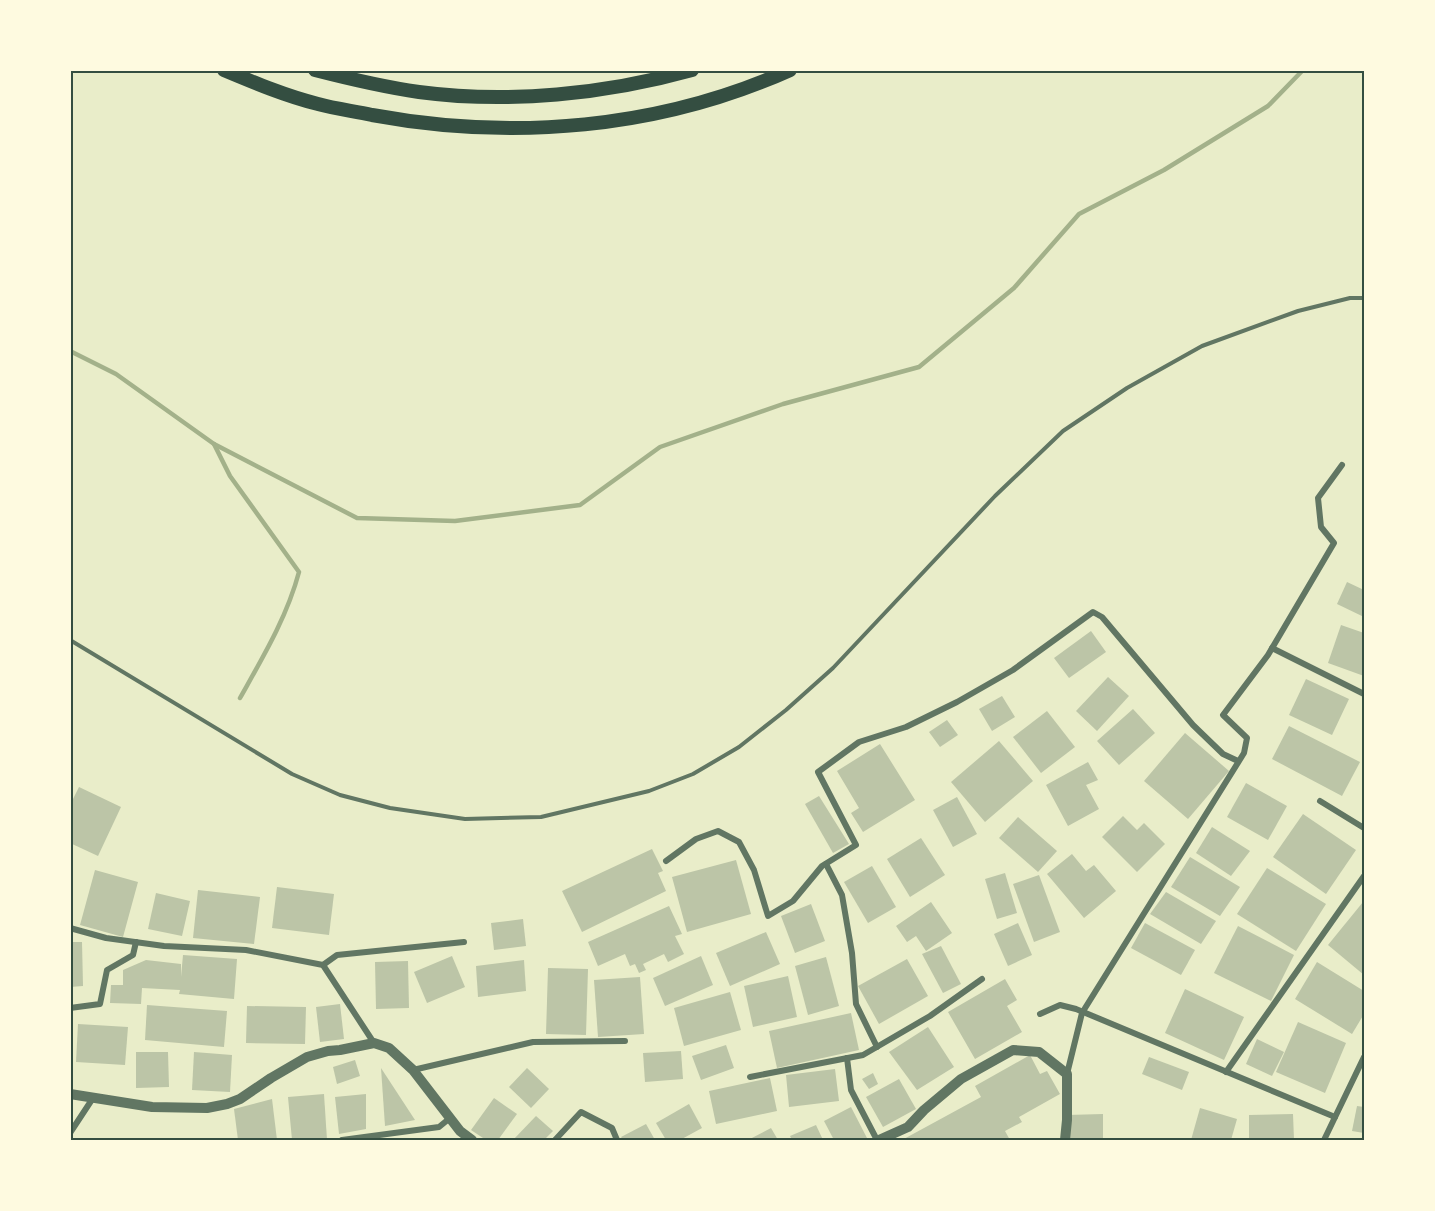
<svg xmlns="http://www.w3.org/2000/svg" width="1435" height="1211" font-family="'Golos Text',sans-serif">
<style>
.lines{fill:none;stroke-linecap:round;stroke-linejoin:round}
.stream{stroke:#a3b18a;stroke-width:4.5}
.building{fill:#bcc5a7}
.service{stroke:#617663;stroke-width:4}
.minor{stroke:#617663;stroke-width:6}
.tertiary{stroke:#617663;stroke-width:10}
.trunk{stroke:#344e41;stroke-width:14}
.neatline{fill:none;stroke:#344e41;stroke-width:2}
</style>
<rect width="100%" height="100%" fill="#e9edc9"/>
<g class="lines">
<!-- stream -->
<g class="stream">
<path d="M70,351L116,374L214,444L357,518L455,521L580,505L660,447L783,404L919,367L1014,288L1079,214L1164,170L1268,106L1303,70"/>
<path d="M214,444L230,476L299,572C287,617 263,657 240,698"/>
</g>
</g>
<!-- building -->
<g class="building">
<path d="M1347,582L1364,590V617L1337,604Z"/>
<path d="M1341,625L1364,633V676L1328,663Z"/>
<path d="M1091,631L1106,652L1069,678L1054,658Z"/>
<path d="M1108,677L1129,696L1097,731L1076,711Z"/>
<path d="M1306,679L1349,699L1332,735L1289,715Z"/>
<path d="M1002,696L1015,717L992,731L979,709Z"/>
<path d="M1133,709L1155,733L1119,765L1097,741Z"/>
<path d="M1047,711L1075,747L1041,773L1013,737Z"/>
<path d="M947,720L958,735L940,747L929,732Z"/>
<path d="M1289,726L1360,762L1342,796L1272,759Z"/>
<path d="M1185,733L1229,771L1188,819L1144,781Z"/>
<path d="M999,741L1033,781L985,822L951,782Z"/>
<path d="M880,744L915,800L863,832L851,813L859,808L837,771Z"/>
<path d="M1088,762L1098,780L1086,785L1099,809L1068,826L1046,785Z"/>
<path d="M1246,783L1287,806L1268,840L1227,817Z"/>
<path d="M79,787L121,807L98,856L70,843V805Z"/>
<path d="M819,796L849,844L833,853L805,804Z"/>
<path d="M957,797L977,834L953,847L933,810Z"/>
<path d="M1303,814L1356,850L1326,894L1273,857Z"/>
<path d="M1123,816L1137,830L1144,823L1165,844L1137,872L1102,837Z"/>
<path d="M1018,817L1057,851L1038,872L999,838Z"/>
<path d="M1212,827L1250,851L1231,876L1196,853Z"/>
<path d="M921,838L945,875L910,897L887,859Z"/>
<path d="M652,849L663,871L658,873L666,891L582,932L562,891Z"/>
<path d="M1072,854L1086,871L1094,865L1116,891L1084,918L1047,874Z"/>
<path d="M1190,857L1240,887L1220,916L1171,887Z"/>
<path d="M736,860L751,914L687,932L672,877Z"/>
<path d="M872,866L896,907L868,923L844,882Z"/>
<path d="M1267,868L1326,904L1296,951L1237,914Z"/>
<path d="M95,870L138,882L123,937L80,925Z"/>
<path d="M1005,873L1017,913L997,919L985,879Z"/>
<path d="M1039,875L1060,932L1034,942L1013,884Z"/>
<path d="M277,887L334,894L329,935L272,928Z"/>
<path d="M198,890L260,897L254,944L193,938Z"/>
<path d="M1166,892L1216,921L1201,944L1150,914Z"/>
<path d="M156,893L190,901L182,936L148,929Z"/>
<path d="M931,902L952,933L926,951L916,936L907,942L896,926Z"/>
<path d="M1363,902L1364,904V975L1328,945Z"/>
<path d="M811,904L825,941L795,953L781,916Z"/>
<path d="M669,906L682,934L675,936L684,954L668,962L664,954L643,964L646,970L639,973L635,964L630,966L625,954L598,966L588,942Z"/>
<path d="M523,919L526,946L494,950L491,923Z"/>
<path d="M1018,923L1032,955L1008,966L994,934Z"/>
<path d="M1145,923L1195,950L1181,975L1131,948Z"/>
<path d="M1238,926L1294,955L1271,1001L1214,973Z"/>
<path d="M766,932L780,964L730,986L716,953Z"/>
<path d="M70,942H82L83,986L70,987Z"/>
<path d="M941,946L961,984L943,993L922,954Z"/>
<path d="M183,955L237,959L234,999L179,994L180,990L142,988L141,1004L110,1003L111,985H123V970L146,960L181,964V977Z"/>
<path d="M452,956L465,987L427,1003L414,972Z"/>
<path d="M701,956L713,985L665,1006L653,978Z"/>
<path d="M826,957L839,1006L808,1015L795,966Z"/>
<path d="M907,959L928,996L879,1024L858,986Z"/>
<path d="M524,960L526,991L478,997L476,966Z"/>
<path d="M408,961L409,1008L376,1009L375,962Z"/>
<path d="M1317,962L1364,991V1014L1352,1034L1295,999Z"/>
<path d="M548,968L588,969L586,1035L546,1034Z"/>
<path d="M788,976L797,1017L753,1027L744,986Z"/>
<path d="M640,977L644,1034L598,1037L594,980Z"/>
<path d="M1005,979L1017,1000L1007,1006L1022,1032L975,1059L948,1012Z"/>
<path d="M1185,989L1244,1017L1224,1060L1165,1033Z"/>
<path d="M730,992L741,1030L684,1046L674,1008Z"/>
<path d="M340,1004L344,1039L320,1042L316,1007Z"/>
<path d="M147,1005L227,1011L224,1047L145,1040Z"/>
<path d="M247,1006L306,1007L305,1044L246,1043Z"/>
<path d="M851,1013L859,1050L777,1068L769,1031Z"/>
<path d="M1298,1022L1346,1043L1325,1093L1276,1072Z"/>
<path d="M78,1024L128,1027L125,1065L76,1062Z"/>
<path d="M928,1027L954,1067L917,1090L889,1052Z"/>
<path d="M1257,1039L1284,1052L1272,1076L1246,1064Z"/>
<path d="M726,1045L734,1068L701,1080L692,1056Z"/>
<path d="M681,1051L683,1079L645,1082L643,1053Z"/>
<path d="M136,1052H168L169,1087L136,1088Z"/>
<path d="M194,1052L232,1055L230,1092L192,1090Z"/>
<path d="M1030,1055L1040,1074L1047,1071L1060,1094L1019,1117L1022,1122L1005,1131L1010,1140H902L981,1097L975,1086Z"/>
<path d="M1149,1057L1189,1072L1182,1090L1142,1074Z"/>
<path d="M355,1060L360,1076L337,1084L333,1067Z"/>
<path d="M381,1068L415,1120L385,1126Z"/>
<path d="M527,1068L549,1089L531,1108L509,1087Z"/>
<path d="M835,1069L839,1101L789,1107L786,1075Z"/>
<path d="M873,1073L878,1084L869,1089L862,1079Z"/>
<path d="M770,1078L777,1111L716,1124L709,1091Z"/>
<path d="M899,1079L916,1109L883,1127L866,1097Z"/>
<path d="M324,1094L327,1140H292L288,1097Z"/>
<path d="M366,1094V1129L339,1134L335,1097Z"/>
<path d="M494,1098L517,1114L498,1140H486L471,1130Z"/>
<path d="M272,1099L277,1140H238L234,1109Z"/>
<path d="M689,1104L702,1128L680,1140H666L656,1123Z"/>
<path d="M1357,1106L1364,1107V1133L1352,1131Z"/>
<path d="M851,1107L868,1140H834L824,1121Z"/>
<path d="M1200,1108L1237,1119L1231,1140H1191Z"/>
<path d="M1103,1114V1140H1068L1067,1115Z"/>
<path d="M1293,1114L1294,1140H1249V1115Z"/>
<path d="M536,1116L553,1131L544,1140H513Z"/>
<path d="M646,1124L655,1140H623L621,1137Z"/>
<path d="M816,1125L823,1140H792L790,1136Z"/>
<path d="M771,1128L778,1140H748Z"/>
</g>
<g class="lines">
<!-- service -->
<path class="service" d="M70,640L292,774L340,795L390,808L465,819L541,817L649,791L693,774L739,747L786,710L833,668L995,496L1063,431L1127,388L1202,346L1298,311L1350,298H1364"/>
<!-- minor -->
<g class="minor">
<path d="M1272,648L1364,694"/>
<path d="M1320,801L1364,828"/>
<path d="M666,861L696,839L718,831L739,842L754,870L768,916L793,901L822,866L856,845L818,772L859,742L906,727L957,702L1013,670L1093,612L1102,617L1193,725L1223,754L1238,761"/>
<path d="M826,864L842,895L852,953L856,1004L877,1047"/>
<path d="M70,928L106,938L164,946L246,950L323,965L374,1043"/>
<path d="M323,965L337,955L464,942"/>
<path d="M70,1008L100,1004L107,970L133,955L136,942"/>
<path d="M1040,1014L1060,1005L1076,1009L1335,1117"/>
<path d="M847,1058L851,1090L877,1140"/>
<path d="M413,1070L533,1042L625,1041"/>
<path d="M1226,1072L1364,876"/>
<path d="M1067,1074L1082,1013L1244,753L1247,738L1223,715L1268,655L1334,543L1321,527L1318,498L1342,465"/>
<path d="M750,1077L863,1055L930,1016L982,979"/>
<path d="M70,1133L93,1098"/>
<path d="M342,1140L439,1127L450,1118"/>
<path d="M555,1140L581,1112L612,1128L617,1140"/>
<path d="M1324,1140L1364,1057"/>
</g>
<!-- tertiary -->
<g class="tertiary">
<path d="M70,1094L152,1107L207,1108L227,1104L240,1099L271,1078L307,1057L328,1051L340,1050L374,1043L389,1048L413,1070L450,1118L460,1131L472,1140"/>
<path d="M879,1140L908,1127L924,1110L961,1079L1013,1050L1039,1052L1067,1074V1120L1065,1140"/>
</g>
<!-- trunk -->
<g class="trunk">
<path d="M224,70C255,83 286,96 318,104C336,109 354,111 372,115C513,141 659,129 790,70"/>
<path d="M315,70C350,79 384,87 419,92C509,104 606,94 692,70"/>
</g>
</g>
<!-- border -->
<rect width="1435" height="1211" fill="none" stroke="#fefae0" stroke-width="144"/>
<rect x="72" y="72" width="1291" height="1067" class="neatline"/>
</svg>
